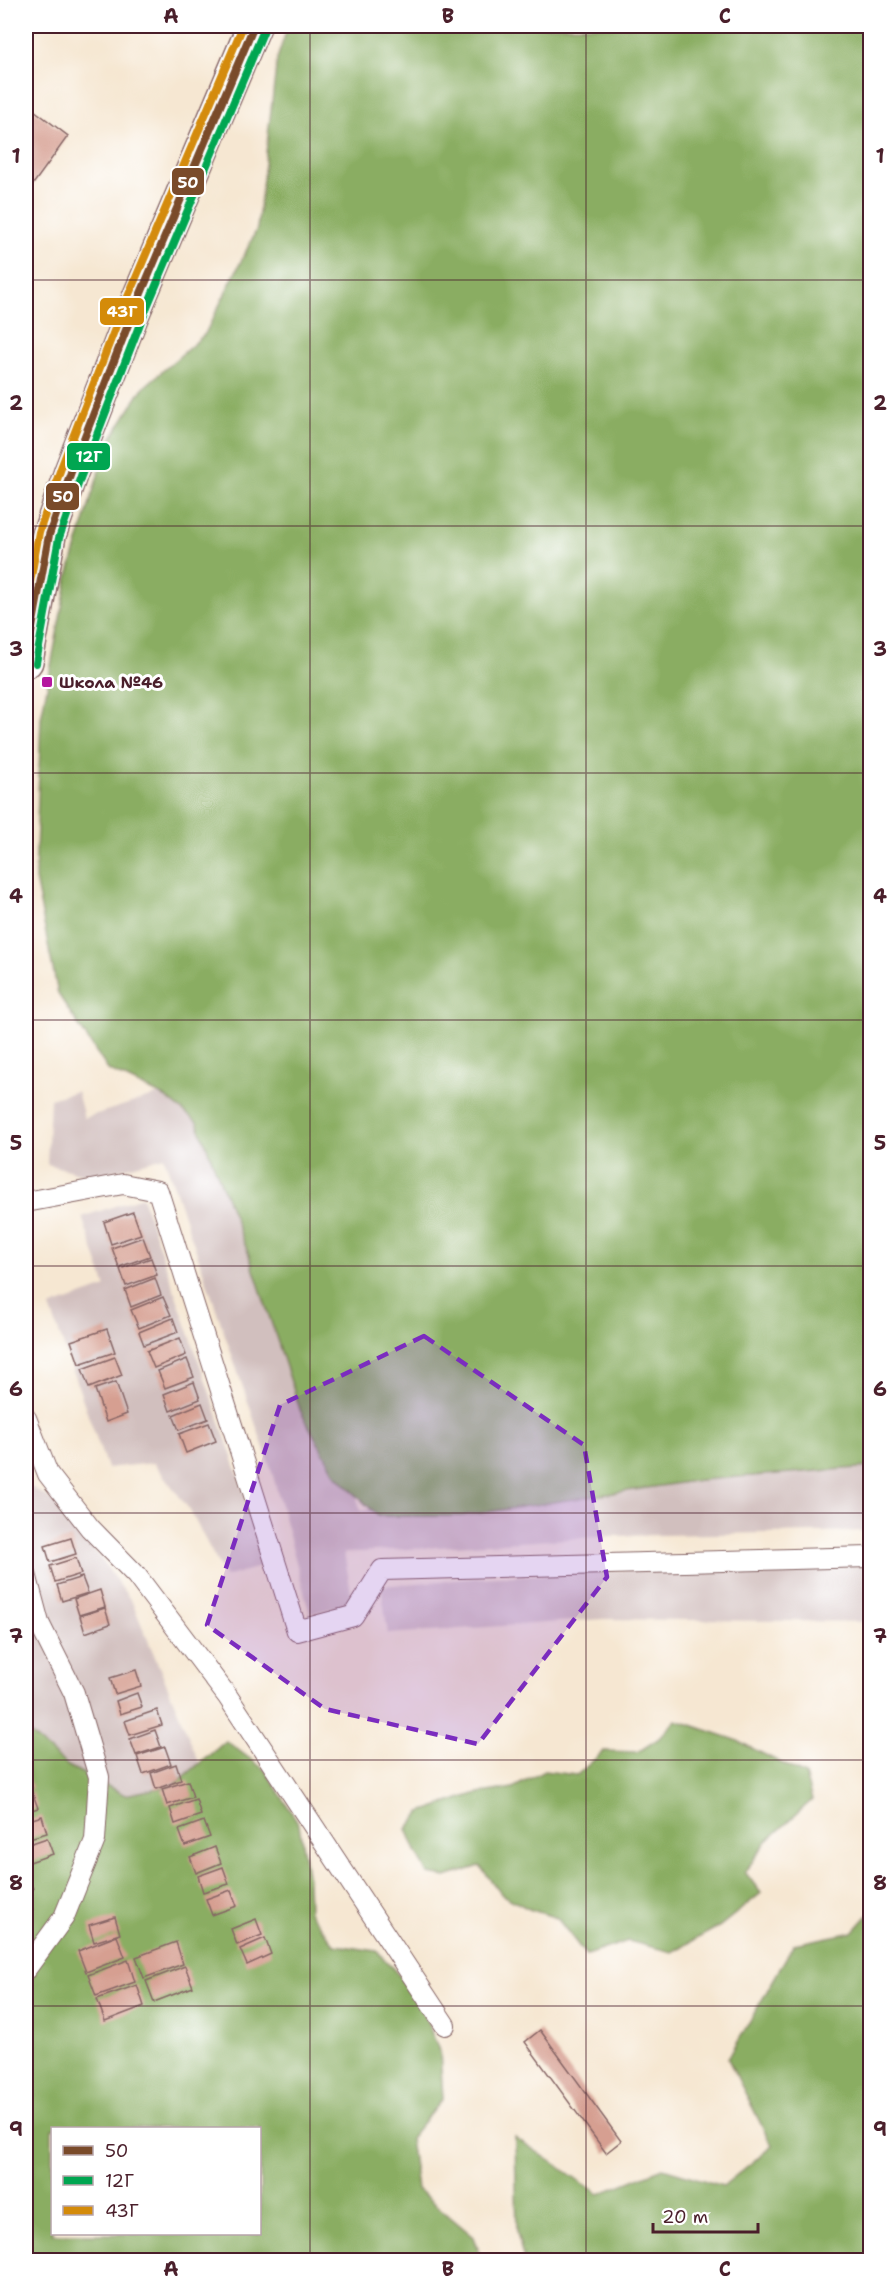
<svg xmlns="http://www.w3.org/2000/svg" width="896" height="2286" font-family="'Shantell Sans',sans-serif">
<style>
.industrial{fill:#d1bfbe}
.forest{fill:#8aad62;stroke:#6a6646;stroke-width:1.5;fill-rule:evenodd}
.building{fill:#d69f91}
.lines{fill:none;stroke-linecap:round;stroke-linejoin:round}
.lane-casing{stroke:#866565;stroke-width:22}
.secondary-casing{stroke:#866565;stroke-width:36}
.lane{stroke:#fff;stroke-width:20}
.secondary{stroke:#fff;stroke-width:33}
.bus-1-casing{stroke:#fff;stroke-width:12}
.bus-2-casing{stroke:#fff;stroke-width:12}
.bus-3-casing{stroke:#fff;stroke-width:12}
.bus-1{stroke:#7a4b2a;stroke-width:8}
.bus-2{stroke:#00a651;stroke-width:8}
.bus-3{stroke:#d48b09;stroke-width:8}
.marked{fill:#7b2cbf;fill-opacity:0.2;stroke:#7b2cbf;stroke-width:4.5;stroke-dasharray:12 8;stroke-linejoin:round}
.grid{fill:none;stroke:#4a1f2b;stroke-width:1.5;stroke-opacity:0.55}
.poi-dot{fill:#b5179e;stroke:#fff;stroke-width:2}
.labels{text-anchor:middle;stroke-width:6;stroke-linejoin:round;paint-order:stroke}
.poi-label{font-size:16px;font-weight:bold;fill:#4a1f2b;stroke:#fff;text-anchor:start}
.line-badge{stroke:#fff;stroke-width:2}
.badge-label{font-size:16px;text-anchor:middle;font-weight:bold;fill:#fff}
.neatline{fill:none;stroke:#4a1f2b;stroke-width:2}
.grid-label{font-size:20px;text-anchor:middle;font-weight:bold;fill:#4a1f2b}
</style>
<rect width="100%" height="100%" fill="#fff"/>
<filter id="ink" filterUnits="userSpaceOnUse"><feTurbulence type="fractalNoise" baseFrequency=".0167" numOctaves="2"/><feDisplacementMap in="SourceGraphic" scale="12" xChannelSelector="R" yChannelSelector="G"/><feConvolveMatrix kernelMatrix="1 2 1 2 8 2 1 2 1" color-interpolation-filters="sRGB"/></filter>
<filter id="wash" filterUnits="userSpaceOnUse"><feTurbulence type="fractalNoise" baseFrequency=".008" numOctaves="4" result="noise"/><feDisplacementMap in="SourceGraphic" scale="24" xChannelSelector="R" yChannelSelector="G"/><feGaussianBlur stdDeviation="1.35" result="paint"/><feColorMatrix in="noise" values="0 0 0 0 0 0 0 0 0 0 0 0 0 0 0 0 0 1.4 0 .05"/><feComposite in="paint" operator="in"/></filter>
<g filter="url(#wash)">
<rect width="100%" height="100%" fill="#f6e7d2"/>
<!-- industrial -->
<g class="industrial">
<path d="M207,1079L268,1213L361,1511L557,1476L870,1461V1531L614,1536L344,1553L353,1603L310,1614L272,1472L164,1157L93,1177L47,1164L50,1099L77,1091L84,1118Z"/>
<path d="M142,1197L269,1564L225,1577L189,1509L154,1463L107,1468L50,1307L106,1287L82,1217Z"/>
<path d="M26,1484L64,1508L132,1602L247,1876L26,2060Z"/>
<path d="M870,1565V1622L603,1619L388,1634L381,1586L477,1578L621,1570Z"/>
</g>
<!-- forest -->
<g class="forest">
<path d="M288,26H870V1467L700,1480L461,1516H378L336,1475L301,1412L249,1255L197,1122L165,1097L108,1070L58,994L35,879L41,718L68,576L107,445L142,389L205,334L257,229L277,59Z"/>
<path d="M676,1720L736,1740L805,1775L812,1800L766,1842L745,1872L761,1893L720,1926L672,1952L628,1941L586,1955L557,1918L529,1909L502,1895L480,1866L446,1877L428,1874L416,1851L407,1829L421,1812L474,1794L513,1788L544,1771L577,1775L604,1751L638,1752L658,1739Z"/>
<path d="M26,1731L68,1766L125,1795L174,1785L226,1741L265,1770L299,1824L308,1880L309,1912L335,1945L377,1951L414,1992L440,2052L443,2098L410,2138L417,2189L474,2237L482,2260H26ZM52,2128H260V2234H52Z"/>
<path d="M870,1913V2260H524L517,2233L515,2137L599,2194L663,2168L723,2186L772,2146L728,2059L794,1944L853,1932Z"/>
</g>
<g id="blocks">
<!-- building -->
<g class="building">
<path d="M26,104L68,136L26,194Z"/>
<path d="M133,1212L141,1234L111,1244L104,1222Z"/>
<path d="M143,1237L150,1256L119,1267L112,1248Z"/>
<path d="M151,1258L157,1275L126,1286L120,1269Z"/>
<path d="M155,1278L161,1295L131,1307L125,1290Z"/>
<path d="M163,1297L171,1315L139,1328L131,1310Z"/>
<path d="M173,1318L178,1332L144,1345L139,1332Z"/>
<path d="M107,1329L115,1352L79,1364L71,1341Z"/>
<path d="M180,1338L186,1355L154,1368L147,1351Z"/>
<path d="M115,1357L122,1375L89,1388L82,1369Z"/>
<path d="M187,1359L194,1377L165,1388L158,1371Z"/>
<path d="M116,1382L127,1414L106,1422L95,1389Z"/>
<path d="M194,1382L200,1399L170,1411L164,1394Z"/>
<path d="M202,1403L208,1419L179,1430L173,1415Z"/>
<path d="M209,1423L216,1441L186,1453L179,1434Z"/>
<path d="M71,1538L76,1554L50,1562L45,1546Z"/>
<path d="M76,1558L81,1574L55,1582L50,1566Z"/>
<path d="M82,1577L88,1593L62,1601L57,1585Z"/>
<path d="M100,1590L105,1607L79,1615L74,1599Z"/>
<path d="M105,1608L110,1624L85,1633L80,1616Z"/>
<path d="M136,1670L141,1686L115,1694L110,1678Z"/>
<path d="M137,1693L142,1707L120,1714L116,1701Z"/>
<path d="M157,1710L162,1725L130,1735L125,1721Z"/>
<path d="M155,1730L161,1747L136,1755L130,1739Z"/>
<path d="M165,1747L171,1764L143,1774L137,1756Z"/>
<path d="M176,1764L181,1780L156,1789L151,1773Z"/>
<path d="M26,1769L32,1788L26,1790Z"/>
<path d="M188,1781L193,1797L167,1805L162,1789Z"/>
<path d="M32,1792L38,1808L26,1812V1795Z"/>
<path d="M196,1799L201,1815L175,1824L170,1808Z"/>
<path d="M42,1816L47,1833L26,1839V1821Z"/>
<path d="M204,1821L210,1837L185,1846L179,1830Z"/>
<path d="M47,1838L53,1854L27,1863L26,1845Z"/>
<path d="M215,1847L221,1863L196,1873L190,1857Z"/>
<path d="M223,1867L229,1884L203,1892L198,1876Z"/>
<path d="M27,1873L33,1889L26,1892V1874Z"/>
<path d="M231,1890L237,1906L212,1915L206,1899Z"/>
<path d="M26,1894H28L33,1910L26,1912Z"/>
<path d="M115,1917L120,1934L94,1942L89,1925Z"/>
<path d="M256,1919L262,1935L237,1945L231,1929Z"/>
<path d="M117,1936L125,1957L86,1972L78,1951Z"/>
<path d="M265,1938L271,1954L247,1965L240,1949Z"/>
<path d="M176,1942L183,1964L144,1978L136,1957Z"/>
<path d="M128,1960L135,1982L96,1996L88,1975Z"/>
<path d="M185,1966L193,1987L154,2002L146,1981Z"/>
<path d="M137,1985L144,2006L105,2021L97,1999Z"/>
<path d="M540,2030L621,2141L606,2153L525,2042Z"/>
</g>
</g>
</g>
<g filter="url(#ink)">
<use href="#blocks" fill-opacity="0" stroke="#866565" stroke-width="1.5"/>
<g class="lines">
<!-- lane casing -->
<g class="lane-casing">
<g id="lane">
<path d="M26,1202L123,1184L158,1191L297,1631L353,1616L382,1570L870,1557"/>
<path d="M26,1418L48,1474L90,1528L136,1575L228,1697L445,2025"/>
<path d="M26,1574L39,1623L74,1693L99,1777L95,1840L64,1917L26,1969"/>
</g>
</g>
<!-- secondary casing -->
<g class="secondary-casing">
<path id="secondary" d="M26,661L49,535L71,472L131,317L254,26"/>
</g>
<!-- lane -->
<use href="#lane" class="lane"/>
<!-- secondary -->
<use href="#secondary" class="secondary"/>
<!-- bus-1 casing -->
<g class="bus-1-casing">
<path id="bus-1" d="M26,661L49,535L71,472L131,317L254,26"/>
</g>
<!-- bus-2 casing -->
<g class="bus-2-casing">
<path id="bus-2" d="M36,663L59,538L81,476L141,321L264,30"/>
</g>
<!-- bus-3 casing -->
<g class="bus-3-casing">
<path id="bus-3" d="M26,605L39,532L61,468L121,313L243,26"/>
</g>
<!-- bus-1 -->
<use href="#bus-1" class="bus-1"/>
<!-- bus-2 -->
<use href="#bus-2" class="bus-2"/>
<!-- bus-3 -->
<use href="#bus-3" class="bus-3"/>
</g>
</g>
<!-- marked area -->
<path class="marked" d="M424,1336L584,1445L607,1577L478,1744L325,1709L207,1625L280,1405Z"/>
<!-- grid -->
<path class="grid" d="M310,26V2260M586,26V2260M26,280H870M26,526H870M26,773H870M26,1020H870M26,1266H870M26,1513H870M26,1760H870M26,2006H870"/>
<!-- markers -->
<rect class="poi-dot" x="41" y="676" width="12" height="12" rx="3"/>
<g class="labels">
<!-- poi labels -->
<g class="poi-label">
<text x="59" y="688">Школа №46</text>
</g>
</g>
<g class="line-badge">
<rect x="171" y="167" width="34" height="29" rx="6" fill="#7a4b2a"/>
<rect x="99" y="297" width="46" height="29" rx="6" fill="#d48b09"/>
<rect x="66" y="442" width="45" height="29" rx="6" fill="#00a651"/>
<rect x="45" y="482" width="35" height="29" rx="6" fill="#7a4b2a"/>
</g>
<g class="badge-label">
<text x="188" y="188">50</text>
<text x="122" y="317">43Г</text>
<text x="89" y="462">12Г</text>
<text x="63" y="502">50</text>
</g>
<!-- margin -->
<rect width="896" height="2286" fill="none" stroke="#fff" stroke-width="66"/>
<!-- legend -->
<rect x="51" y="2127" width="210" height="108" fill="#ffffff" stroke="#b7a5aa" stroke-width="1.5"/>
<rect x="63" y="2146" width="30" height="9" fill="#7a4b2a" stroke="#b7a5aa" stroke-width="1.5"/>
<text x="105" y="2157" font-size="18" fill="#4a1f2b">50</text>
<rect x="63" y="2176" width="30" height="9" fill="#00a651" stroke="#b7a5aa" stroke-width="1.5"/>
<text x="105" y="2187" font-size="18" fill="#4a1f2b">12Г</text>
<rect x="63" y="2206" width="30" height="9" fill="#d48b09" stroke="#b7a5aa" stroke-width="1.5"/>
<text x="105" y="2217" font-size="18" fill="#4a1f2b">43Г</text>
<!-- scale -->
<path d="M653 2223v9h105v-9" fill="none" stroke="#4a1f2b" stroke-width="3"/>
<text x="662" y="2223" font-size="18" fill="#4a1f2b" stroke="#ffffff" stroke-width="4.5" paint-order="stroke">20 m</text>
<rect x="33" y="33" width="830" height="2220" class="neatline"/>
<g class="grid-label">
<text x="171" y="23">A</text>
<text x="448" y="23">B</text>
<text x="725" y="23">C</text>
<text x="16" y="163">1</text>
<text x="880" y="163">1</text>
<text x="16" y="410">2</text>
<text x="880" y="410">2</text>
<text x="16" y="656">3</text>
<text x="880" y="656">3</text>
<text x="16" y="903">4</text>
<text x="880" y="903">4</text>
<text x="16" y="1150">5</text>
<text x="880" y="1150">5</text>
<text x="16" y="1396">6</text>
<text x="880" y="1396">6</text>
<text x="16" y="1643">7</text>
<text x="880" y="1643">7</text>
<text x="16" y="1890">8</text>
<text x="880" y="1890">8</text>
<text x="16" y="2136">9</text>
<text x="880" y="2136">9</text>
<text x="171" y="2276">A</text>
<text x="448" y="2276">B</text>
<text x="725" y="2276">C</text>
</g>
</svg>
